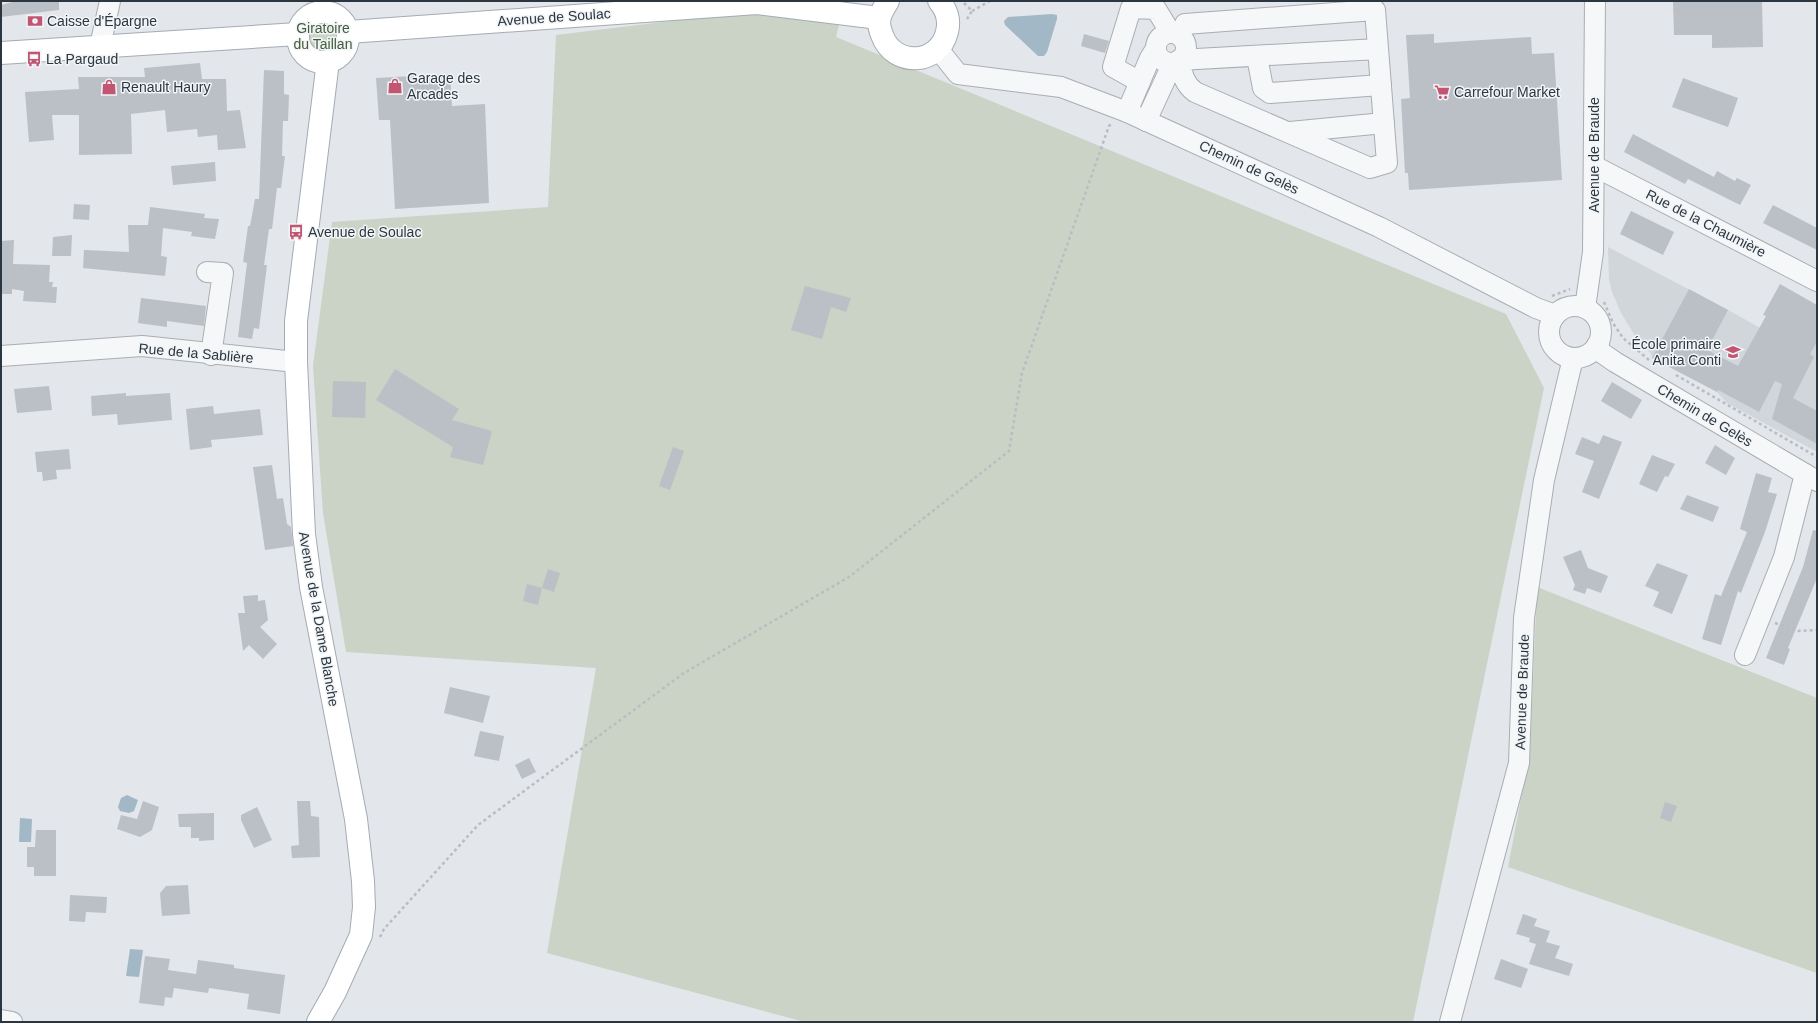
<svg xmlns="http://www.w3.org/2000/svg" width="1818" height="1023" font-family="Helvetica,sans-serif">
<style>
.built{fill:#d1d6db}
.green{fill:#cad3c5}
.water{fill:#a2b8c6}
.building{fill:#bbc0c6}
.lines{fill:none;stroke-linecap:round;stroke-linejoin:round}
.minor-casing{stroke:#a8aeb4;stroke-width:22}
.major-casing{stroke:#a3acb4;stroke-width:24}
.path{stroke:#b9bdc1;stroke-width:2.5;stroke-dasharray:3 3;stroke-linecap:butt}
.minor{stroke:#f5f7f8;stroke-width:20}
.major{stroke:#fff;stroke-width:22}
.labels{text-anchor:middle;stroke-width:3;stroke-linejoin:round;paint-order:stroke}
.street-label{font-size:14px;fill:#2c3640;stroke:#f2f5f7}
.poi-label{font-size:14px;fill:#2c3640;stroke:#f2f5f7;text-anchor:start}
.park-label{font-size:14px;fill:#455b3b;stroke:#f2f5f7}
</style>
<rect width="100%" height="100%" fill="#e3e6ea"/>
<!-- built -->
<path class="built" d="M1608,247L1728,310L1798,349L1817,306V452L1727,403L1717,392L1676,369L1652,358L1651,354L1634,334L1621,313L1612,292L1609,279Z"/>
<!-- green -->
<g class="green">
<path d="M695,1H845L836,37L1506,314L1544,388L1413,1022H805L547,953L596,668L346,652L323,513L313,366L332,222L548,207L556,35L696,18Z"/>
<circle cx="323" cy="36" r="18"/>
<path d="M1537,587L1817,698V973L1508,867L1530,751Z"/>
</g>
<!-- water -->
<g class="water">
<path d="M1052,14L1057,15V19L1047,52L1044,56H1038L1005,25L1004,21L1008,17Z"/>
<path d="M127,795L138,800L134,811L129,813L120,811L118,807L121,798Z"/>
<path d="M20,818L32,819L31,842H19Z"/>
<path d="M130,949L143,950L139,977L126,976Z"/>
</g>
<!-- building -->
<g class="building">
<path d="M16,1H59V10L1,17V5Z"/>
<path d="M1673,1H1762L1763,47L1712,48V35H1674Z"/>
<path d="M1084,34L1109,41L1105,53L1081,46Z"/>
<path d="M1434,34V43L1531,37L1532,54L1554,53L1562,180L1409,190L1408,173H1405L1401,99L1410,98L1406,35Z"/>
<path d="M200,63L202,79H226L227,111L240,110L246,148L218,150L217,135L198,137L197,129L167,132L165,110L131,114L132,154L79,155V115H52L54,140L29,142L25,92L79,89L78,77H145L144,68Z"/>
<path d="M264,70L284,71V94L289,95L288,121H283L282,156H285L281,188H277L272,229H269L264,265H267L259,329L254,328L252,339L238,337L247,263L243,262L248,226H250L255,199H259Z"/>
<path d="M450,74L452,106L485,104L489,203L395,209L390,120H379L376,78Z"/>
<path d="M1683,78L1738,98L1728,127L1672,107Z"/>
<path d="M1633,134L1714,177L1717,171L1735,181L1737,178L1751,185L1740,205L1688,179L1685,184L1624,152Z"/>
<path d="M215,162L216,181L173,185L171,166Z"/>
<path d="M74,204L90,205L89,220L73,219Z"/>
<path d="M1773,205L1817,228V250L1763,223Z"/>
<path d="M150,207L205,214L204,218L219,219L215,239L191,236L192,232L163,228L161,256L167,257L165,276L83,268L84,250L129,252L128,225H148Z"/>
<path d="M1631,211L1674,232L1663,255L1620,234Z"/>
<path d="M72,235L71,256H52L53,237Z"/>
<path d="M14,240L13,264L50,265L49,282H53L52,287H57L56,303L23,301L24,291L12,289V294H1V241Z"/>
<path d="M1780,284L1817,305V342L1810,354L1814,357L1793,398L1817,411V444L1772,419L1782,384L1775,381L1759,412L1718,390L1717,392L1652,358L1689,289L1728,310L1707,350L1738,366L1766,316L1763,315Z"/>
<path d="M805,286L851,298L846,312L831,307L822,339L791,330Z"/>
<path d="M141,298L206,306L204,326L167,321V327L138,323Z"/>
<path d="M395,369L459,409L452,420L492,431L483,465L450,457L453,447L376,400Z"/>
<path d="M333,381L366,382L365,418L332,417Z"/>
<path d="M1612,382L1642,400L1631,419L1601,401Z"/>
<path d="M49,386L52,410L17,413L14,389Z"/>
<path d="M126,393V396L170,393L172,420L118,425L117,414L92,416L91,396Z"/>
<path d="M213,406L214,414L260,409L263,435L211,440L212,447L190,450L186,409Z"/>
<path d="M1603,435L1622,442L1599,499L1582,492L1594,461L1575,454L1582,437L1599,444Z"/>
<path d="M1715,445L1735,458L1726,475L1705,463Z"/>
<path d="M673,447L684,451L670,490L659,486Z"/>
<path d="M69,449L71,469L56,470L57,479L43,481L42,472H37L35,452Z"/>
<path d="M1652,455L1675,464L1668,477L1665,476L1657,492L1639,484Z"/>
<path d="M272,465L277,499L283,498L287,524L291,527L293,546L265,550L253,467Z"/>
<path d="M1756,473L1772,478L1768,492L1777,494L1765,532L1741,593L1738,591L1721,645L1702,639L1715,594L1721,596L1747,532L1740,529Z"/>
<path d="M1687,495L1719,507L1713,522L1680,509Z"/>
<path d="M1813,530L1817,531V578L1788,648L1790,649L1784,665L1766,658L1803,567Z"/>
<path d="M1581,550L1588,568L1608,576L1601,593L1587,588L1585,594L1573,590L1575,585L1563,557Z"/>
<path d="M1657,563L1688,575L1672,614L1653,606L1659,592L1645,586Z"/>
<path d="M548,569L560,573L554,592L542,588Z"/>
<path d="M527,584L542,588L538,605L523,601Z"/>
<path d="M258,595V601L265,600L268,620L260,627L277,644L263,659L249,645L243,651L238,613H245L243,596Z"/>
<path d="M450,687L490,696L483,723L444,713Z"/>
<path d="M480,731L504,736L499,761L474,756Z"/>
<path d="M529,758L536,772L522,779L515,765Z"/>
<path d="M143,801L159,807L152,830L140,837L117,829L121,815L137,819Z"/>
<path d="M297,801H310L311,816L319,817L320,857L292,858L291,846L299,845Z"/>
<path d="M1665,802L1677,806L1671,822L1660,818Z"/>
<path d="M257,807L272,840L254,848L241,820V815Z"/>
<path d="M214,813V840L199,841V838H191V827H179L178,814Z"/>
<path d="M36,830H56V876H34V867H27V847H35Z"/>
<path d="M188,885L190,914L162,916L160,893L166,886Z"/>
<path d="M70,895L107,897L106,913L86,912L85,922L69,921Z"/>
<path d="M1523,914L1537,919L1534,926L1550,931L1546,942L1560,946L1555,958L1573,964L1569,976L1529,964L1536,944L1529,942L1530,938L1516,934Z"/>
<path d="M145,956L170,959L168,970L196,974L198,960L234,965V968L285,975L280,1014L247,1009L249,994L209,988L208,993L174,988L172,998L165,997L164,1006L139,1003Z"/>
<path d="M1501,959L1528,969L1521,988L1494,979Z"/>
</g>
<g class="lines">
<!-- minor casing -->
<g class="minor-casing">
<g id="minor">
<circle cx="1171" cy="48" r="15"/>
<path d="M1180,36L1185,24L1375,10L1387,163L1370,168L1195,92C1184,84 1182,73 1179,60L1378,49"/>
<path d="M100,46L110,1"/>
<path d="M938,49L958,74L1061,87L1127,112L1379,227L1536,308L1555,315"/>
<path d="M1257,57L1263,88L1270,93L1381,85"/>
<path d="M1140,82L1113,67L1131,8L1156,9L1170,32"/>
<path d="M1127,112L1150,58L1155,50"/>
<path d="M1146,121L1171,67L1170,63"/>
<path d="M1290,132L1384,123"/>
<path d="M1594,166L1817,281"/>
<path d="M207,272L223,273L211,355"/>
<circle cx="1575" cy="332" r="26"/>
<path d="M1585,308L1593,252L1595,1"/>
<path d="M1597,345L1602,353L1615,362L1817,481"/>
<path d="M1,356L142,346L296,362"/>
<path d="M1745,655L1784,557L1805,474"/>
<path d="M1,1020L12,1022"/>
<path d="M1450,1022L1519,763L1524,618L1544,480L1573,358"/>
</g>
</g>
<!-- major casing -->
<g class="major-casing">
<g id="major">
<path d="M888,1C885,6 881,12 880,17C878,23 880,30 882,35C894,68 939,65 947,32C950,20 947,10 939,1"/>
<circle cx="323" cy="37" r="25"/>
<path d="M348,32L757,3L879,18"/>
<path d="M1,53L298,34"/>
<path d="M318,1022L335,992L361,935L364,907L363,881L356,819L311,587L304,534L296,362V321L328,61"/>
</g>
</g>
<!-- path -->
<g class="path">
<path d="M964,3L972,11L967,19"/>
<path d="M972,11L990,1"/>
<path d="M1552,296L1570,289"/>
<path d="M1604,302L1613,323L1623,338L1649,360"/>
<path d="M1676,375L1817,457"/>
<path d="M1775,623L1798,631L1817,630"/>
<path d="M380,937L384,929L478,825L684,673L849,577L1009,451L1022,373L1109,126L1111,124"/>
</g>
<!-- minor -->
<use href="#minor" class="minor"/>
<!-- major -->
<use href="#major" class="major"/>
</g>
<!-- icons -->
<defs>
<g id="bank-bare" transform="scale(1.2)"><path d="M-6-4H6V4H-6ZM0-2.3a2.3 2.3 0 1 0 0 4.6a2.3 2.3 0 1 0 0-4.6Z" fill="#c25572" stroke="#f2f5f7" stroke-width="2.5" paint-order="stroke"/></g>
<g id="bus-bare" transform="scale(1.2)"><path d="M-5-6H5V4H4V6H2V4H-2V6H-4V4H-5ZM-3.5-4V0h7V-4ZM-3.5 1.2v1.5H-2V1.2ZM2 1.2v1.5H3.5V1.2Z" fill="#c25572" stroke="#f2f5f7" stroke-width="2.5" paint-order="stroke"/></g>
<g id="shop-bare" transform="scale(1.2)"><path d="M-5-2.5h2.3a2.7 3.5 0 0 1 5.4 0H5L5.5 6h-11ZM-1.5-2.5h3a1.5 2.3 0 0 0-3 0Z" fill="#c25572" stroke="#f2f5f7" stroke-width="2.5" paint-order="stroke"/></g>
<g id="supermarket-bare" transform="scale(1.2)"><path d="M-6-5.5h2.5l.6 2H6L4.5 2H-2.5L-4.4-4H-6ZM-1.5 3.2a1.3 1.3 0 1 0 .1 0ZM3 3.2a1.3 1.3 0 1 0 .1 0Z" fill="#c25572" stroke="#f2f5f7" stroke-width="2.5" paint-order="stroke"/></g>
<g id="school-bare" transform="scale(1.2)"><path d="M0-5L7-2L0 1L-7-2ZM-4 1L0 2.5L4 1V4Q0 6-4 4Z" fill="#c25572" stroke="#f2f5f7" stroke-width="2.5" paint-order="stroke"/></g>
</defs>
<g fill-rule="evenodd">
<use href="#bank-bare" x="35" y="21"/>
<use href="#bus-bare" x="34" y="59"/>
<use href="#shop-bare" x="395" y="86"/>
<use href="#shop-bare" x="109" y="87"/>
<use href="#supermarket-bare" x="1442" y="92"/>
<use href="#bus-bare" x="296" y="232"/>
<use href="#school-bare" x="1733" y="352"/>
</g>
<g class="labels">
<!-- street labels -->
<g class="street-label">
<text transform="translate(554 17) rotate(-4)" y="5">Avenue de Soulac</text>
<text transform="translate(1594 155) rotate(-90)" y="5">Avenue de Braude</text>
<text transform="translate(1249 167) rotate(25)" y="5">Chemin de Gelès</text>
<text transform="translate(1706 223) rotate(27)" y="5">Rue de la Chaumière</text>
<text transform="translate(196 353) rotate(5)" y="5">Rue de la Sablière</text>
<text transform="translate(1705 415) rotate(31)" y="5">Chemin de Gelès</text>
<text transform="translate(319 619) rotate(80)" y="5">Avenue de la Dame Blanche</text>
<text transform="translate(1522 692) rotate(-88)" y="5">Avenue de Braude</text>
</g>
<!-- poi labels -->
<g class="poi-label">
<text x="47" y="26">Caisse d'Épargne</text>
<text x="46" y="64">La Pargaud</text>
<text x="407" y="83">Garage des<tspan x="407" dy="16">Arcades</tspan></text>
<text x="121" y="92">Renault Haury</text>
<text x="1454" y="97">Carrefour Market</text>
<text x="308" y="237">Avenue de Soulac</text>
<text x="1721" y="349" text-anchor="end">École primaire<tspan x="1721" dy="16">Anita Conti</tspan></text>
</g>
<!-- park labels -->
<g class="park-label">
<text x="323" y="33">Giratoire<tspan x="323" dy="16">du Taillan</tspan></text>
</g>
</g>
<!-- border -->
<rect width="1818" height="1023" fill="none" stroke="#2c3640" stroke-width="4"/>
</svg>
